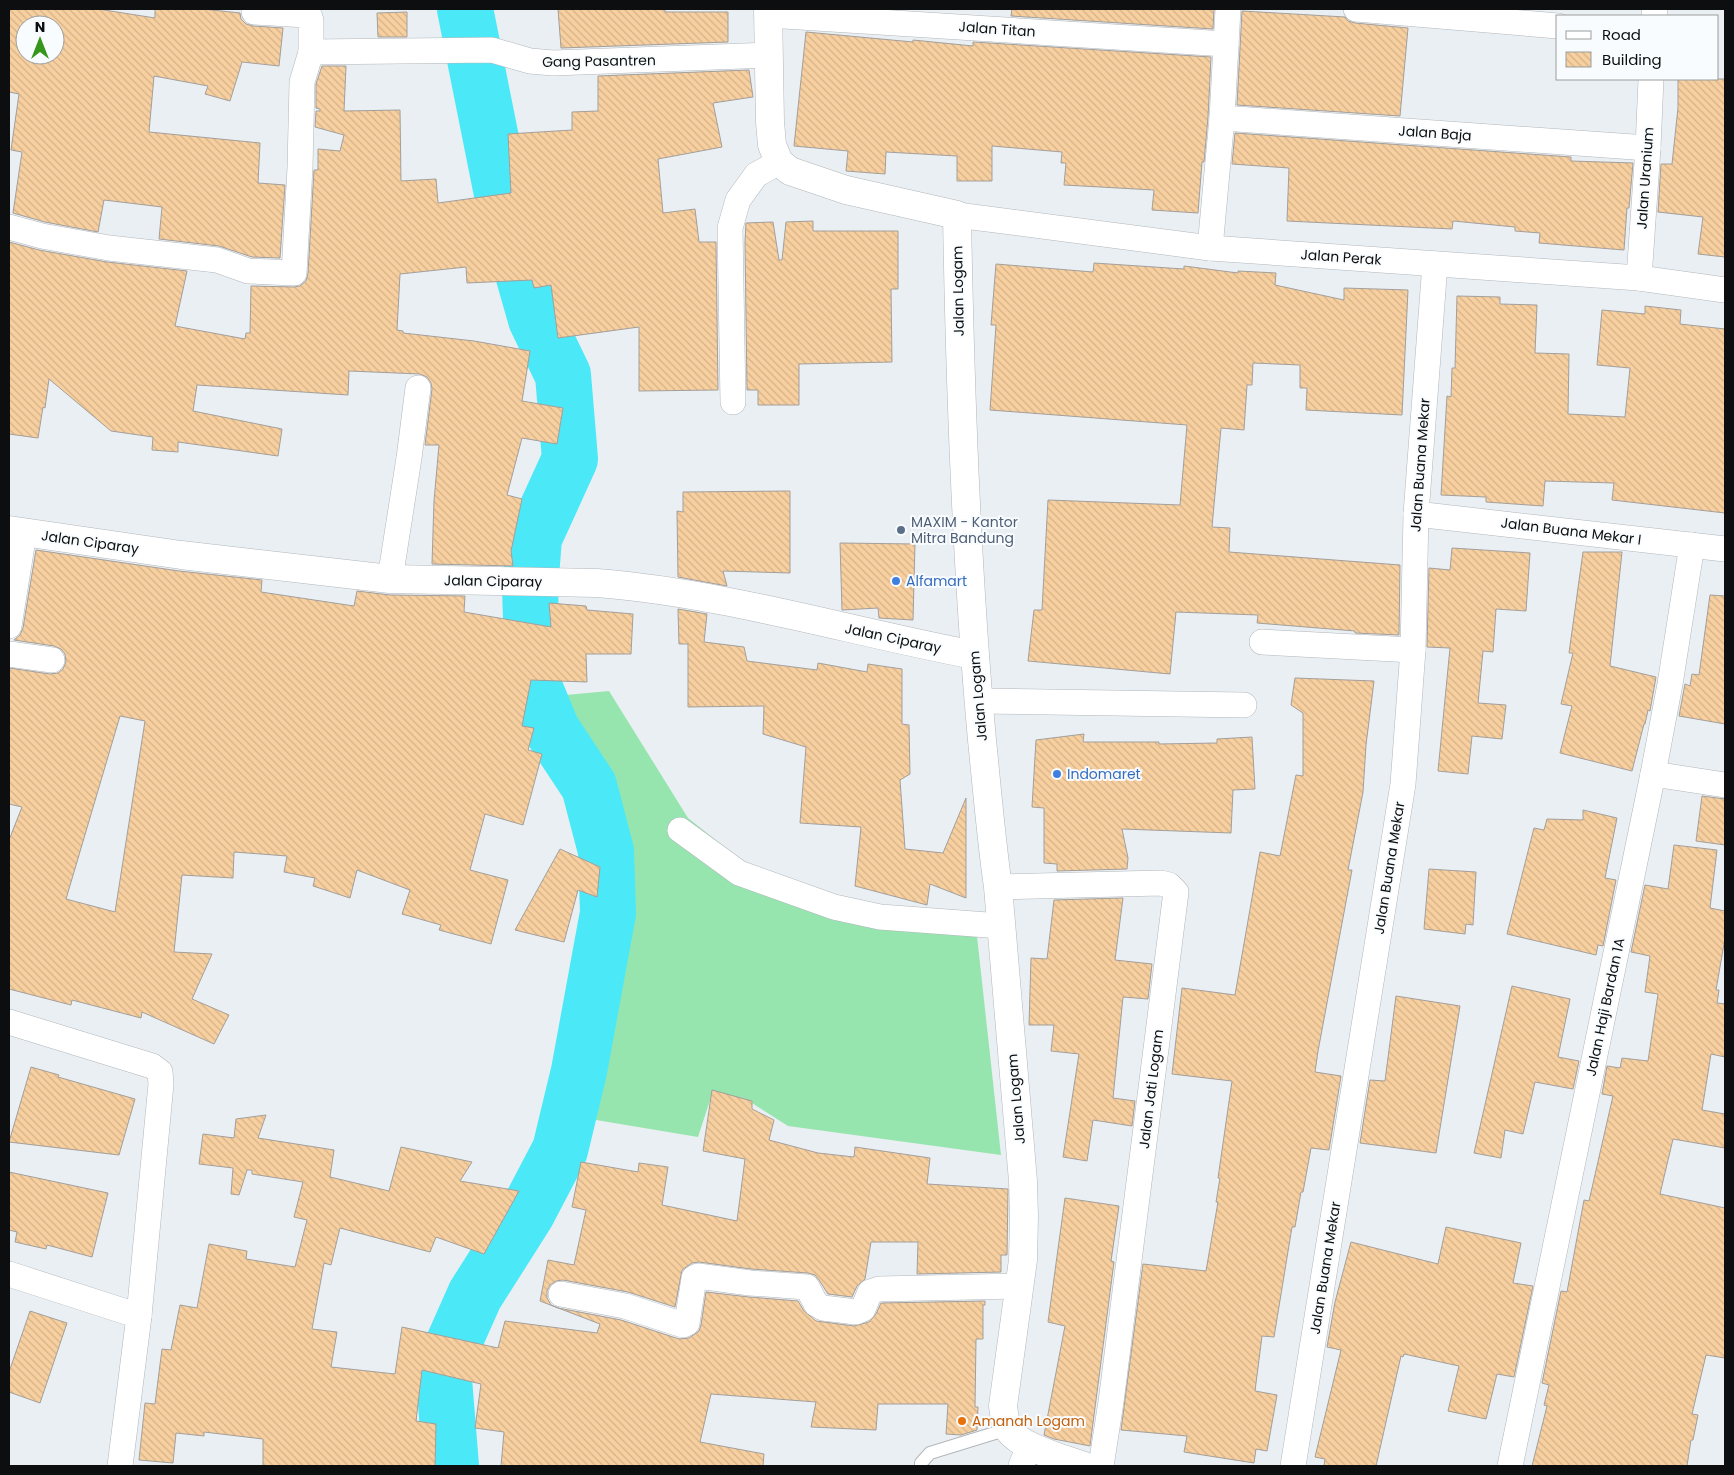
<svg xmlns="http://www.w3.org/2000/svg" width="1734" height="1475" font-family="Poppins,sans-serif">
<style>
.grass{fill:#97e5ae}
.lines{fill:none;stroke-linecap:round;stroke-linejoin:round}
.river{stroke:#4be8f7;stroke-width:56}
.building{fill:url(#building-back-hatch);stroke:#a39f9b;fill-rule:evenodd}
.service-casing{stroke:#b2b7bb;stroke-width:14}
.minor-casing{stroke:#b2b7bb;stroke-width:26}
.tertiary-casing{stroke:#b2b7bb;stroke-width:29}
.service{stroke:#fff;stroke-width:12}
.minor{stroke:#fff;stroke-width:25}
.tertiary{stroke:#fff;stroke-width:28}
.service-dot{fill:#5c6f8a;stroke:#f9fcfe;stroke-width:2}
.shop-dot{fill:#3f7fe0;stroke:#f9fcfe;stroke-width:2}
.food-dot{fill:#e8710a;stroke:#f9fcfe;stroke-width:2}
.labels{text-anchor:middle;stroke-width:4;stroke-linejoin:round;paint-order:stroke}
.street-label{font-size:14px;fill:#0c0e0f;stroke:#f9fcfe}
.service-label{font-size:14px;fill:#4e5e75;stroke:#f9fcfe;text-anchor:start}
.shop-label{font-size:14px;fill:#366cbe;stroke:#f9fcfe;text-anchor:start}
.food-label{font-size:14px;fill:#c56008;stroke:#f9fcfe;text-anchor:start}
</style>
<defs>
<pattern id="building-back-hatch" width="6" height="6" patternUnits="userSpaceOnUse" patternTransform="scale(1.25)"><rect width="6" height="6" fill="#f8d0a0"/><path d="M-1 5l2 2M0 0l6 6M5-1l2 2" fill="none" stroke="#d3b189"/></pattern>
</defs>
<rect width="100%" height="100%" fill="#eaeff3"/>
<!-- grass -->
<path class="grass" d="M609,691L688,818L770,883L976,927L1001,1155L788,1126L752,1103L713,1091L698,1137L590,1119L604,973L625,859L588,765L555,696Z"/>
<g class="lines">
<!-- river -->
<path class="river" d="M451,1466L443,1367L475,1295L527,1213L560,1150L579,1071L608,913L606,851L589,786L552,730L533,684L530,588L534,538L570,459L563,375L536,319L506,214L465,9"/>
</g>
<!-- building -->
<g class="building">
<path d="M9,9H98L155,18V9H203L240,13L241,19L246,24L253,26L283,28L279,66L242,62L230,101L205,94L208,86L154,76L149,132L260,143L258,183L285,185L280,258L252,257L219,246L159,239L162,207L104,200L98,232L45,222L13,213L22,152L11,150L19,94L9,92ZM25,25H55V55H25Z"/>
<path d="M558,9H665V12H728V42L561,48Z"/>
<path d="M1012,9H1214L1213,29L1011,16Z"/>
<path d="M1242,11L1345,17L1348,21L1355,23L1408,28L1400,116L1237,105Z"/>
<path d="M407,12V37H378L377,13Z"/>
<path d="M806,32L913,42V40L973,46V42L1211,57L1208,117L1204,162H1202L1198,213L1152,210L1154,190L1064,185L1066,163H1061L1062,152L992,146V181H957V156L886,152L885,174L846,171L848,151L794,146Z"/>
<path d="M322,66H346L344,111L400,110L401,181L436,179L438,203L511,193L508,134L572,130V112L598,111V76L749,70L753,97L713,103L722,147L658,159L663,213L695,209L699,242H716L718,390L639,391V327L558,338L551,285L534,288L532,280L467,283L466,267L400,274L397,330L403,331V333L474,341L530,351L522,401L563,408L557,444L522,438L507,495L522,499L511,551L513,566L432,564L434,501L439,445H425L432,389L431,383L427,377L420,374L349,371L348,395L197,385L193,411L282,429L278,456L178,442V452L152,450L153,437L111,431L49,379L45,408L43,407L38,438L9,434V242L39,250L107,262L187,271L175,326L245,339L246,333H250L251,286L294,287L300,286L306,281L308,274L314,170H318V149L340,151L344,135L315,127L316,111H320V109L316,108V84Z"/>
<path d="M1678,79H1725V257L1698,254L1703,217L1658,212L1661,164H1672L1678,108Z"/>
<path d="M1235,133L1571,157V161L1633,163L1629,208H1627L1624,250L1539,243L1540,233L1515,231V227L1453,221L1452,229L1287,221L1289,168L1232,164Z"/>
<path d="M813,221V231H898V289H891L892,362L799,364V405H758V390H747L745,242L746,223L773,222L779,260H782L786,222Z"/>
<path d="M1094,263L1184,269V266L1238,273V271L1276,273L1275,285L1344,300V288L1408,290L1402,415L1306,410L1307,388H1300V365L1253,363L1252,385H1247L1244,430L1221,428L1212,527L1230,528L1229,552L1400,565L1399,635L1355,633V631L1257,623L1258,615L1176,612L1170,674L1028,661L1034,610H1042L1048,500L1180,505L1187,425L990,410L996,325H991L996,264L1093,272Z"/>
<path d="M1457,296L1500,297V304L1537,305L1535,353L1569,354L1568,414L1625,417L1630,368L1597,365L1602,310L1645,314V306L1681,310L1680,324L1725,329V513L1612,500L1614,483L1545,481L1543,506L1486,502V497L1441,495L1447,396L1451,397L1452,368H1455Z"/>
<path d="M790,491V573L723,571L727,586L678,577L677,511L683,512V492Z"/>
<path d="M840,543L915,544L913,620L879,618L878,608L842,610Z"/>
<path d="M1452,548L1530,553L1526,611L1496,609L1493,652L1483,651L1478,703L1506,705L1502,739L1472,736L1468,774L1438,771L1450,648L1427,647L1429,568L1450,570Z"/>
<path d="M36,550L179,571L262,580L261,592L354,606L357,591L390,595L465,596L464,612L551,627L549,603L586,606L587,610L633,614L631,654H586L587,682L531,680L522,726L534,728L528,750L542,754L523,825L485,814L470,870L508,880L491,944L439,930L441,925L402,914L410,890L357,870L350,898L313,886L315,878L284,872L287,856L234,852L233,878L182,875L174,952L212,954L192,999L229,1015L214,1044L142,1012L141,1018L72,1000L71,1005L9,989V840L22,807L9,804V668L50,674L58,673L63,669L66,662L65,654L61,649L54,646L14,640L20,635L23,628ZM120,716L145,721L115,912L66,899Z"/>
<path d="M1583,552H1622L1610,666L1656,677L1650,711L1648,710L1645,724H1644L1632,771L1560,753L1572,706L1561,704L1573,653H1569Z"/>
<path d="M1710,595L1725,596V724L1679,716L1685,684L1690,686L1692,674L1699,675Z"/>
<path d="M678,609L707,614L704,642L744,647L747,661L817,670L818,663L867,672L868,664L902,669V724L909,725L910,774L900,780L905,849L943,853L966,798V898L930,884L927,905L855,886L861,827L800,823L806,747L763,734L764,706L688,707V644H679Z"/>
<path d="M1295,678L1374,681L1366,745L1363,792L1348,870H1352L1318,1051L1315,1072L1341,1076L1329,1150L1311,1148L1303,1192H1301L1295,1227H1292L1274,1337L1262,1336L1255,1391L1277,1395L1267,1451L1256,1449L1254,1463L1184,1452L1187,1436L1121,1430L1143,1264L1206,1271L1218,1202H1216L1220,1178H1218L1232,1081L1172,1074L1182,988L1235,995L1260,852L1280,856L1296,775L1303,776V713L1291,705Z"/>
<path d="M1084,734L1083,742H1159V744L1217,743V739L1252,737L1255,789L1233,790L1231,833L1122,829L1128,858L1127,869L1057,871V864L1044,863V808L1032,807L1036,740Z"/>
<path d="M1702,796L1725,799V845L1696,841Z"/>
<path d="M1583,810L1617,818L1605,878L1616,880L1603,946L1598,945L1596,955L1507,934L1534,828L1544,830L1547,819L1583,820Z"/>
<path d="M1674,845L1717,850L1710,908L1725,911V938L1716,990H1719L1717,1003L1725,1004V1057L1711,1054L1702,1110L1725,1114V1148L1673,1139L1660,1194L1725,1208V1358L1706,1355L1692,1414L1698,1415L1693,1440H1691L1687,1466H1532L1547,1406L1544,1405L1549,1385L1542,1383L1561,1291L1567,1292L1584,1200L1589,1201L1613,1096L1602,1094L1607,1066L1620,1068L1622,1058L1648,1061L1658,994L1645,992L1650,956L1631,952L1645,885L1668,889Z"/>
<path d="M560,849L600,867L597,897L578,890L564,942L515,930Z"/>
<path d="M1429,869L1476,872L1473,925L1466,924L1465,934L1424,929Z"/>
<path d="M1123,898L1115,960L1152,964L1148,999L1123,997L1113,1098L1135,1101L1132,1126L1093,1120L1087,1161L1063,1157L1079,1054L1051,1051L1054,1025H1029L1031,958L1047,959L1054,900Z"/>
<path d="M1512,986L1570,999L1558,1057L1579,1061L1573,1089L1535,1082L1523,1134L1505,1130L1501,1158L1474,1153Z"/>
<path d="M1396,996L1460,1006L1436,1153L1360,1143L1370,1080L1385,1081Z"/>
<path d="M31,1067L59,1075L58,1077L135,1099L119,1155L9,1142Z"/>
<path d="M712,1090L752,1101V1109L774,1120L769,1140L818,1153L854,1157L855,1147L930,1158L927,1184L1008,1189L1007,1255H1001V1272L917,1274L918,1242H871L865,1279L857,1286L852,1297L828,1294L819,1280L815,1275L808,1273L751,1269L699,1262L692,1263L682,1270L675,1307L628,1292L563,1280L556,1281L550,1285L547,1291V1298L551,1305L558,1308L621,1320L679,1339L689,1338L699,1331L701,1325L706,1292L749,1297L798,1301L804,1311L816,1321L854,1326L869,1322L876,1314L881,1303L985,1301V1305H983V1339H976L975,1407H978L977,1430L961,1435L946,1434L948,1404H878L876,1430L811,1427L816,1402L711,1394L700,1442L764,1454L763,1466H501L504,1432L475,1428L481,1384L422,1370L416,1421L436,1424L435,1466H263V1439L204,1432V1436L176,1433L173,1463L139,1460L145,1403L155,1404L162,1349L171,1350L180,1305L197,1308L209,1244L247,1251L246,1259L295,1267L307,1220L294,1217L303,1182L252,1174V1170H247L239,1195L231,1194L233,1168L199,1164L203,1134L234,1138L236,1119L266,1115L258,1138L334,1150L330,1177L389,1191L401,1147L472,1162L460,1181L519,1191L484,1254L436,1237L430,1252L340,1228L331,1265L324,1263L312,1329L337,1332L331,1367L395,1374L402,1327L498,1348L505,1321L597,1333L600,1324L540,1301L548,1260L574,1265L586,1210L572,1207L581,1162L638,1172L639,1163L668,1167L662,1205L737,1221L745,1159L703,1151Z"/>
<path d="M9,1172L108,1193L92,1257L47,1245L46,1249L15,1242L17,1232L9,1230Z"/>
<path d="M1065,1198L1119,1206L1111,1261L1114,1262L1090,1446L1054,1439L1044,1435L1065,1326L1048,1322Z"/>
<path d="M1446,1227L1521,1243L1513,1283L1533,1286L1514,1377L1497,1374L1486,1419L1448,1411L1459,1366L1404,1354L1403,1357L1401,1356L1376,1466H1324L1325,1459L1315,1457L1341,1350L1327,1347L1335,1302L1351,1242L1438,1264Z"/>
<path d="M30,1311L67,1323L40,1403L9,1392V1372Z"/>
</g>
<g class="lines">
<!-- service casing -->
<g class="service-casing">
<path id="service" d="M921,1466V1463L930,1453L1008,1429"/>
</g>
<!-- minor casing -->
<g class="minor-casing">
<g id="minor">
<path d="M1356,9L1558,26"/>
<path d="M768,15L1226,44"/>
<path d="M1654,16L1655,9"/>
<path d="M311,52L492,50L530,61L553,63L768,55"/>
<path d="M1222,118L1648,148"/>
<path d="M957,215L1210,248L1639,278L1725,290"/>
<path d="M9,227L42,236L109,248L217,260L248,271L294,273L300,168L302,82L311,52V21L310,17L307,15L254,12"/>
<path d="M1210,248L1222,118L1228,9"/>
<path d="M1639,278L1648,148L1651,79"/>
<path d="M733,402L730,228L738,200L756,175L779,162"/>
<path d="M1416,514L1725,549"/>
<path d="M390,579L409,458L418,388"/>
<path d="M9,626L24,533"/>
<path d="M1262,642L1413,650"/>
<path d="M9,654L52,660"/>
<path d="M978,701L1244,705"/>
<path d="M1653,774L1725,785"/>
<path d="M680,830L739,873L834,907L880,917L1001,926"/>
<path d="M998,887L1161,883L1169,885L1176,892L1111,1402L1101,1466"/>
<path d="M9,1022L152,1066L160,1072L161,1084L139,1316L120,1466"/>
<path d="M9,1274L139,1316"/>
<path d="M561,1294L625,1306L683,1325L687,1323L694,1278L698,1276L750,1283L807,1287L816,1304L823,1308L856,1312L863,1309L870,1292L879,1289L1020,1286"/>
<path d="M1021,1466L1029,1446"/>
<path d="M1293,1466L1403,784L1413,650L1416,514L1435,264"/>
<path d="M1510,1466L1653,774L1670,684L1692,545"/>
</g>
</g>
<!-- tertiary casing -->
<g class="tertiary-casing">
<g id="tertiary">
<path d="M768,9L770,122L772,145L779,162L790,171L846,190L957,215C960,391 966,566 982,740C987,789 991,838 998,887L1023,1181L1024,1217L1023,1260L1003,1406C1004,1413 1005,1423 1008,1429C1019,1447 1064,1459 1084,1466"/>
<path d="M9,530L181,555L390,579L597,583C724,593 848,631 974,655"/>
</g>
</g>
<!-- service -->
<use href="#service" class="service"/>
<!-- minor -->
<use href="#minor" class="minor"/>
<!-- tertiary -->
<use href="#tertiary" class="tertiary"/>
</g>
<!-- markers -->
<circle class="service-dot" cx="901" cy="530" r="5"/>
<g class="shop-dot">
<circle cx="896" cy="581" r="5"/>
<circle cx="1057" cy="774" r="5"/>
</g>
<circle class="food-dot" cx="962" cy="1421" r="5"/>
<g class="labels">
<!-- street labels -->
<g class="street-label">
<text transform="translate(997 29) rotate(4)" y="5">Jalan Titan</text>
<text transform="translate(599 61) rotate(-1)" y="5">Gang Pasantren</text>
<text transform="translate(1435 133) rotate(4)" y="5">Jalan Baja</text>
<text transform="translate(1645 178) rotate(-86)" y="5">Jalan Uranium</text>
<text transform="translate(1341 257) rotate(4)" y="5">Jalan Perak</text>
<text transform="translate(958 291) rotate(-91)" y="5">Jalan Logam</text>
<text transform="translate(1420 465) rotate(-86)" y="5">Jalan Buana Mekar</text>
<text transform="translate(1571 531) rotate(7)" y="5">Jalan Buana Mekar I</text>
<text transform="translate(90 542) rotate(8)" y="5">Jalan Ciparay</text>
<text transform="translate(493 581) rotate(1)" y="5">Jalan Ciparay</text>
<text transform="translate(893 638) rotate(12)" y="5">Jalan Ciparay</text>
<text transform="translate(978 696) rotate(-95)" y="5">Jalan Logam</text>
<text transform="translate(1389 868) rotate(-81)" y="5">Jalan Buana Mekar</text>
<text transform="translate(1605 1007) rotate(-78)" y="5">Jalan Haji Bardan 1A</text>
<text transform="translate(1151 1089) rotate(-83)" y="5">Jalan Jati Logam</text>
<text transform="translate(1016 1099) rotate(-95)" y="5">Jalan Logam</text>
<text transform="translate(1325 1268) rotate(-81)" y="5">Jalan Buana Mekar</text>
</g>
<!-- service labels -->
<g class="service-label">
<text x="911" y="527">MAXIM - Kantor<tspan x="911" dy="16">Mitra Bandung</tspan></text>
</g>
<!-- shop labels -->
<g class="shop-label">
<text x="906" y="586">Alfamart</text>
<text x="1067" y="779">Indomaret</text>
</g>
<!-- food labels -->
<g class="food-label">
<text x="972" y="1426">Amanah Logam</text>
</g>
</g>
<!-- border -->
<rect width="1734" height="1475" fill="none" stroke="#0c0e0f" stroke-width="20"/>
<!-- legend -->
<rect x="1556" y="15" width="162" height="65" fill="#f9fcfe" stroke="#9a9d9e"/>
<rect x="1566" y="31" width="25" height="8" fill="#ffffff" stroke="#9a9d9e"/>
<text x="1602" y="40" font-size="15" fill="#0c0e0f">Road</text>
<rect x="1566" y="52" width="25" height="15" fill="url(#building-back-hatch)" stroke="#9a9d9e"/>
<text x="1602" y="65" font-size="15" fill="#0c0e0f">Building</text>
<!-- north arrow -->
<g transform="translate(40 40)"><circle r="24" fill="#f9fcfe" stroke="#9a9d9e"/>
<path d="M0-4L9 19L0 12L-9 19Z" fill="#34971b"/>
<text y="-8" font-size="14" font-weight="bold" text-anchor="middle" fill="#0c0e0f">N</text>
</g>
</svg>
